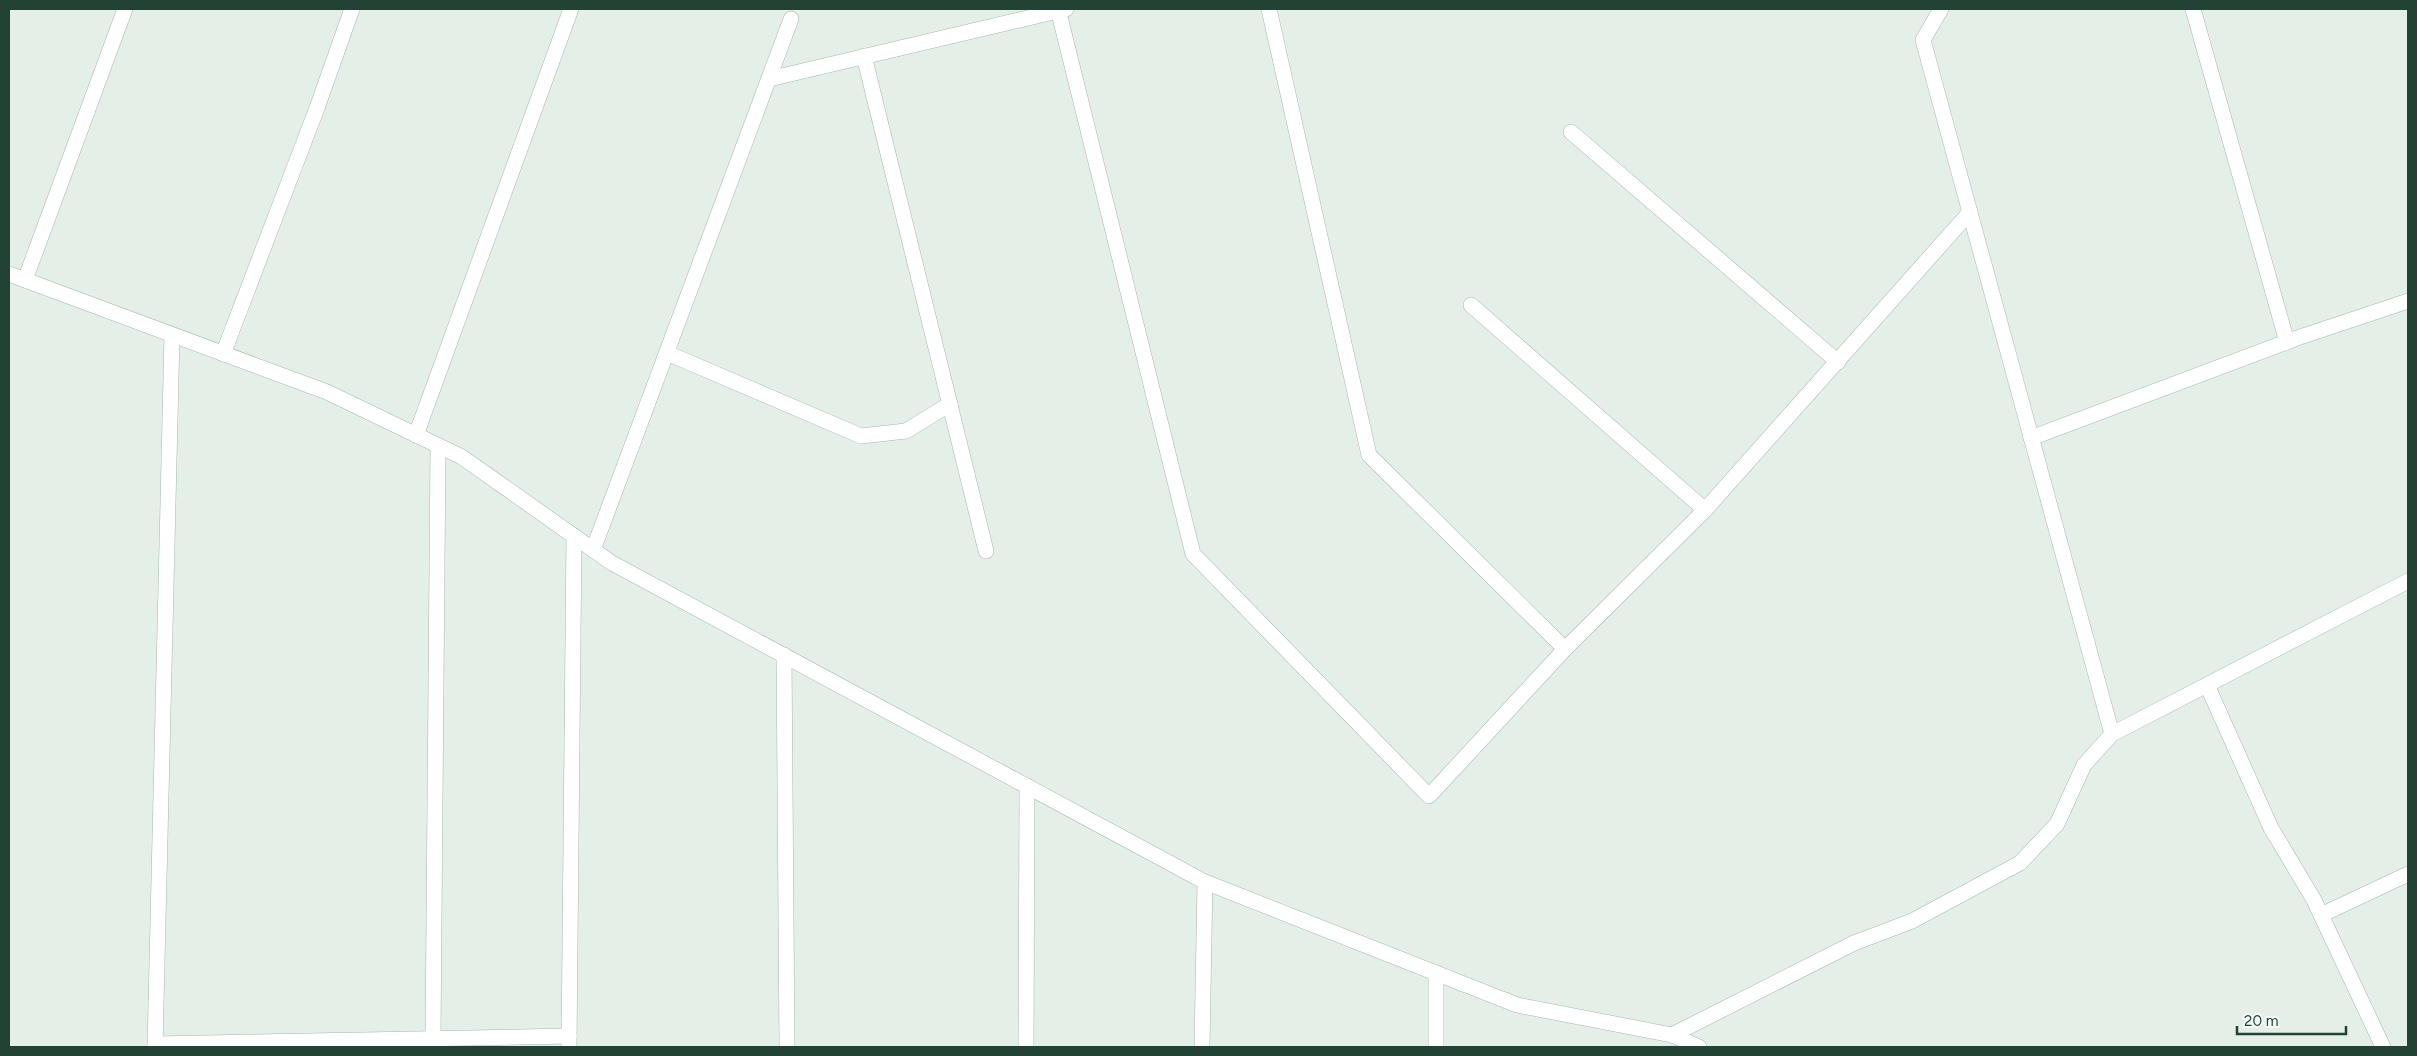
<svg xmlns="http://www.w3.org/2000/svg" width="2417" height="1056" font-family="Figtree,sans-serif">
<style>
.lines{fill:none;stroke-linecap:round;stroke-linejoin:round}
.minor-casing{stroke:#a6b8ae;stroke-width:16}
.minor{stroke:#fff;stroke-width:15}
</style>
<rect width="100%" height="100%" fill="#e4efe8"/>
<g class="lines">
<!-- minor casing -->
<g class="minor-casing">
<g id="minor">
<path d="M1058,9L1193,554L1429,796L1565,649L1705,510L1970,212"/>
<path d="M1269,9L1369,455L1565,649"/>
<path d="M1941,9L1923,40L2112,734"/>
<path d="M2193,9L2287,342"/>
<path d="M864,56L986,551"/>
<path d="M769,79L1066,9"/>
<path d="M1571,132L1838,362"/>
<path d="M9,274L327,392L462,457L612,563L1205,882L1517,1005L1672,1035L1699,1047"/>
<path d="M25,280L125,9"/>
<path d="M1471,305L1705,510"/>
<path d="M667,353L861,436L906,431L950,404"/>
<path d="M223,354L317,108L352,9"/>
<path d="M416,435L571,9"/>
<path d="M2031,438L2297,338L2408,301"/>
<path d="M593,550L791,19"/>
<path d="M784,655L787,1047"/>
<path d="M2207,685L2271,828L2314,900L2383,1047"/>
<path d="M2321,915L2408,874"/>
<path d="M1436,973V1047"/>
<path d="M1672,1035L1854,943L1912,921L2020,863L2057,824L2084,765L2112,734L2408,581"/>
<path d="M433,1039L438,447"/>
<path d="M155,1044L569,1036"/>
<path d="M155,1047L172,335"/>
<path d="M569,1047L574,536"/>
<path d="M1026,1047L1027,786"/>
<path d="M1202,1047L1205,882"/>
</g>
</g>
<!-- minor -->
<use href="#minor" class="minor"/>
</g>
<!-- border -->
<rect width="2417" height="1056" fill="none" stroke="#224233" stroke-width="20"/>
<!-- scale -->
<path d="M2237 1026v8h109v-8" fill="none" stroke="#224233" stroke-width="2.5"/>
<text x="2244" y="1026" font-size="15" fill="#224233" stroke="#f5fbf7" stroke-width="4" paint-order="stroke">20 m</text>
</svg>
